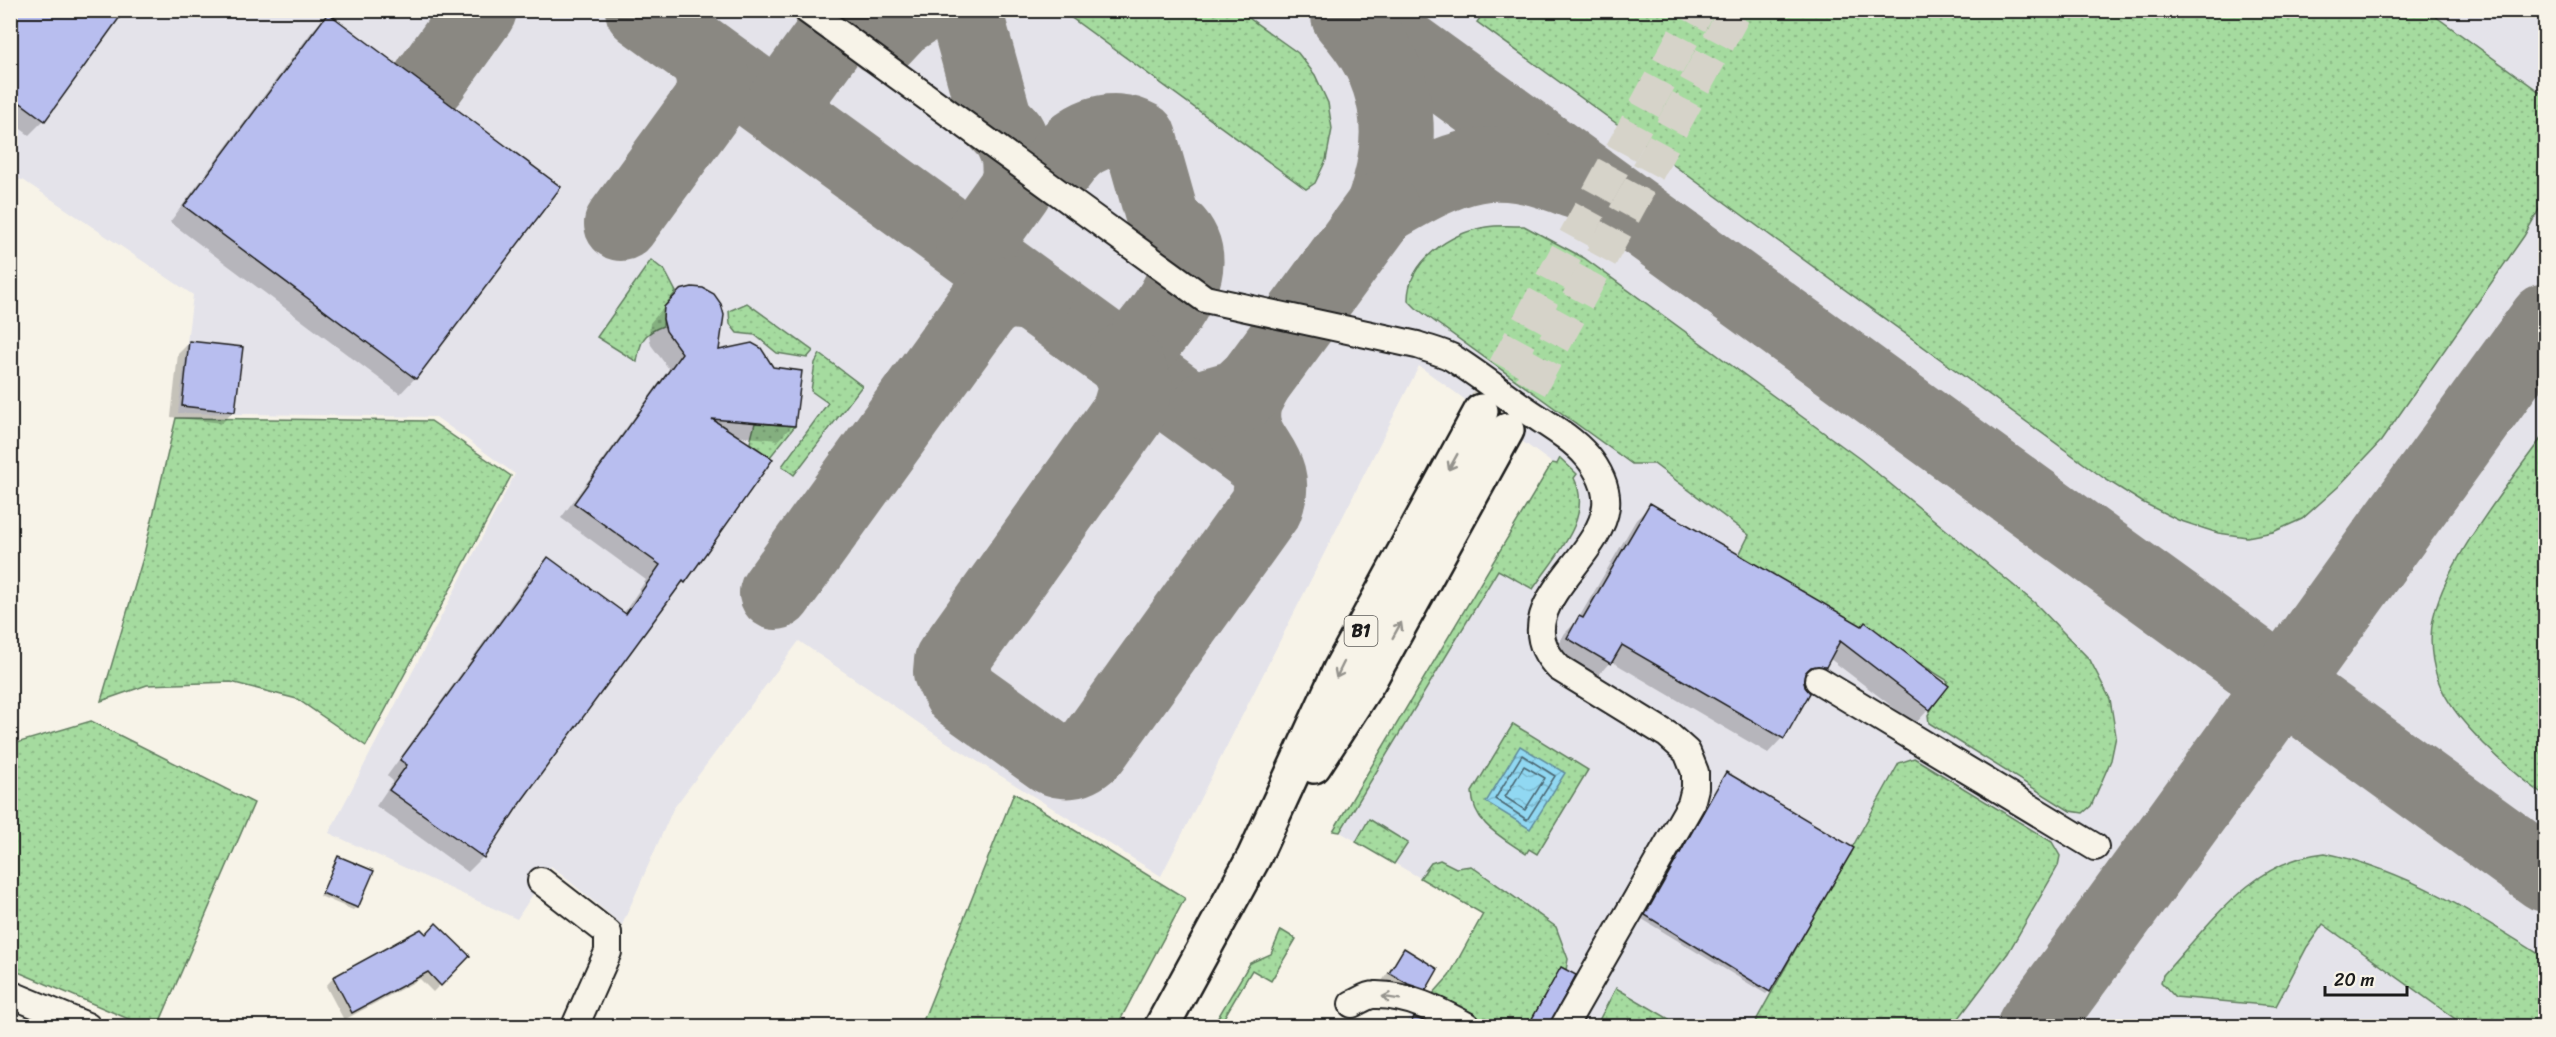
<svg xmlns="http://www.w3.org/2000/svg" width="2556" height="1037" font-family="Sriracha,sans-serif">
<style>
.built{fill:#e4e3ea}
.grass{fill:url(#grass-dots);stroke:#607c5e;stroke-width:1.5}
.water{fill:url(#water-waves);stroke:#628d9c;stroke-width:1.5}
.shadow{fill:#0003}
.lines{fill:none;stroke-linecap:round;stroke-linejoin:round}
.shore{stroke:#4b6772;stroke-width:1.5}
.taxiway{stroke:#8a8882;stroke-width:74}
.building{fill:#b8beef;stroke:#1c1c1c;stroke-width:1.5}
.major-tunnel{stroke:#d6d3c9;stroke-width:33;stroke-dasharray:33 16;stroke-linecap:butt}
.minor-casing{stroke:#1c1c1c;stroke-width:30}
.major-casing{stroke:#1c1c1c;stroke-width:38}
.minor{stroke:#f7f3e8;stroke-width:26}
.major{stroke:#f7f3e8;stroke-width:33}
.oneway{stroke:#94928c}
.labels{text-anchor:middle;stroke-width:4.5;stroke-linejoin:round;paint-order:stroke}
.shield{fill:#f7f3e8;stroke:#5e5c59;stroke-width:1.5}
.shield-label{font-size:18px;font-weight:bold;fill:#1c1c1c}
</style>
<defs>
<pattern id="grass-dots" width="8" height="8" patternUnits="userSpaceOnUse" patternTransform="scale(1.5)"><rect width="8" height="8" fill="#a5db9f"/><path d="M2 2h.1M6 6h.1" fill="none" stroke="#8dbb88" stroke-width="1.8" stroke-linecap="round"/></pattern>
<pattern id="water-waves" width="16" height="10" patternUnits="userSpaceOnUse" patternTransform="scale(1.5)"><rect width="16" height="10" fill="#91d8f2"/><path d="M0 5q4-4 8 0t8 0" fill="none" stroke="#7cb9cf"/></pattern>
</defs>
<rect width="100%" height="100%" fill="#f7f3e8"/>
<filter id="ink" filterUnits="userSpaceOnUse"><feTurbulence type="fractalNoise" baseFrequency=".0167" numOctaves="2"/><feDisplacementMap in="SourceGraphic" scale="12" xChannelSelector="R" yChannelSelector="G"/><feConvolveMatrix kernelMatrix="1 2 1 2 8 2 1 2 1" color-interpolation-filters="sRGB"/></filter>
<g filter="url(#ink)">
<!-- built -->
<path class="built" d="M11,11H2545V1026H1404L1414,1009L1431,996L1449,976L1483,914L1340,832L1333,831L1552,463L1419,366L1161,876L945,741L799,641L673,809L622,925L551,866L517,919L329,833L515,474L436,417L178,413L193,295L23,180L11,179Z"/>
<!-- grass -->
<g class="grass">
<path d="M1486,10L2428,11L2545,96V199L2524,236L2381,441L2338,487L2302,519L2273,532L2247,537L2218,533L2178,520L2142,502L2105,479L1477,22Z"/>
<path d="M1062,11H1239L1298,53L1315,75L1328,103L1332,129L1326,160L1315,183L1306,189Z"/>
<path d="M1524,226L1584,258L1860,459L2035,603L2090,660L2110,699L2116,736L2111,760L2091,806L2083,813L2070,811L1929,723L1928,715L1948,681L1852,621L1739,555L1749,535L1654,464H1632L1416,308L1408,300C1408,260 1451,233 1486,227C1498,225 1512,226 1524,226Z"/>
<path d="M651,260L665,271L676,292L664,307L663,326C643,333 640,342 637,362L597,337Z"/>
<path d="M747,303L813,351L807,358L777,353L755,335L737,333L730,324L729,311Z"/>
<path d="M820,354L862,386L794,475L782,466L828,403L811,391L815,363Z"/>
<path d="M176,418L431,421L511,476L366,746L297,699L231,682L147,685L101,701L143,558Z"/>
<path d="M755,423L795,426L770,457L750,443Z"/>
<path d="M2545,433V796C2510,770 2453,722 2438,680C2432,663 2430,642 2432,625C2440,567 2511,481 2545,433Z"/>
<path d="M1560,458L1577,474L1574,478C1594,518 1555,556 1533,589L1498,570L1340,832L1333,831L1552,463L1557,464Z"/>
<path d="M91,721L254,803L158,1026H145L11,969V749L13,744Z"/>
<path d="M1513,724L1588,770L1537,854L1529,849L1526,854C1502,837 1473,824 1472,792Z"/>
<path d="M1914,758L2052,842L2060,856L2058,866L2008,953L1953,1026H1753L1899,763Z"/>
<path d="M1014,793L1185,898L1117,1026H921Z"/>
<path d="M1369,819L1408,843L1394,864L1356,842Z"/>
<path d="M2325,853C2407,870 2476,914 2545,958V1026H2465L2323,924L2307,947L2276,1006L2175,997L2161,982L2163,975C2210,924 2252,860 2325,853Z"/>
<path d="M1440,860L1456,868L1471,866L1556,927L1568,959L1566,970L1561,968L1528,1026H1487L1431,996L1449,976L1483,914L1420,878L1431,863Z"/>
<path d="M1281,930L1296,939L1271,981L1252,970L1219,1026H1213L1250,963L1271,954Z"/>
<path d="M1616,988L1681,1026H1596Z"/>
</g>
<!-- water -->
<path class="water" d="M1520,746L1565,773L1530,829L1486,802Z"/>
<!-- shadow -->
<g class="shadow">
<path d="M10,10L44,120L29,135L10,121Z"/>
<path d="M328,15L415,378L400,394L170,222L313,30Z"/>
<path d="M665,306L717,352L793,425L778,440L736,436L684,582L673,592L519,802L483,857L468,872L376,806L393,781L387,776L533,574L548,559L623,614L646,580L561,518L669,369L651,345L649,335L650,323Z"/>
<path d="M190,342L234,411L222,423L171,417L178,354Z"/>
<path d="M1651,505L1862,628L1929,709L1915,724L1829,658L1809,681H1803V687L1809,693L1782,738L1768,753L1611,661L1596,678L1553,653L1565,633L1577,621L1636,520Z"/>
<path d="M1723,778L1769,991L1766,994L1642,919Z"/>
<path d="M339,857L357,907L353,910L320,896Z"/>
<path d="M421,931L426,936L468,956L433,992L420,979L344,1020L326,986L333,978Z"/>
<path d="M1404,950L1425,989L1417,997L1400,991L1382,981Z"/>
</g>
<g class="lines">
<!-- shore -->
<g class="shore">
<path d="M1522,755L1555,776L1527,820L1495,799Z"/>
<path d="M1524,766L1545,778L1525,810L1505,797Z"/>
</g>
<!-- taxiway -->
<g class="taxiway">
<path d="M642,10L1262,461"/>
<path d="M965,10L996,121L1009,135L1018,155L1019,179L1015,189L972,249"/>
<path d="M1353,10L2546,875"/>
<path d="M1348,16C1401,73 1408,137 1382,208C1457,164 1491,148 1575,182"/>
<path d="M882,38L899,20L915,10"/>
<path d="M430,80L480,10"/>
<path d="M779,109L831,37L836,10"/>
<path d="M1060,164C1077,137 1110,121 1140,138L1164,223C1222,262 1153,329 1126,363"/>
<path d="M621,224L707,106C716,87 714,74 705,56"/>
<path d="M1124,360L1136,386L1128,413L951,661L950,672L960,692L1052,758C1069,765 1080,761 1093,748L1266,507C1285,458 1233,449 1245,402C1247,395 1252,388 1255,381"/>
<path d="M1211,404L1239,396L1255,381L1382,208"/>
<path d="M776,593L984,305C1001,291 1014,290 1035,296"/>
<path d="M2034,1026C2207,793 2374,555 2546,320"/>
</g>
</g>
<!-- building -->
<g class="building">
<path d="M10,10H125L45,121L10,95Z"/>
<path d="M328,13L561,187L416,379L184,206Z"/>
<path d="M692,287L703,288L714,294L721,304L724,315L719,350L752,343L761,348L773,367L802,371L795,426L712,419L773,459L685,583L683,581L520,803L484,858L389,790L407,765L400,760L548,557L626,614L660,565L574,503L682,353L666,331L663,319L664,307L680,290Z"/>
<path d="M189,341L243,347L235,412L182,406Z"/>
<path d="M1650,503L1862,626L1865,622L1949,686L1930,710L1840,641L1826,667H1811L1805,673V687L1810,693L1784,739L1622,645L1611,664L1567,638L1579,616L1583,618Z"/>
<path d="M1726,772L1854,848L1770,992L1645,915Z"/>
<path d="M338,856L374,871L358,908L322,893Z"/>
<path d="M436,923L470,956L441,986L428,972L352,1013L333,977L421,929L426,934Z"/>
<path d="M1404,948L1438,969L1426,990L1408,984L1389,973Z"/>
<path d="M1561,967L1576,975L1549,1026H1528Z"/>
<path d="M1414,1017L1435,1026H1409Z"/>
</g>
<g class="lines">
<!-- major-tunnel -->
<g class="major-tunnel">
<path d="M1481,411L1698,10"/>
<path d="M1507,430L1736,10"/>
</g>
<!-- minor casing -->
<g class="minor-casing">
<g id="minor">
<path d="M807,10L1205,299L1417,345C1428,349 1441,352 1451,357C1475,372 1498,390 1522,407C1543,422 1570,436 1587,456C1598,469 1608,488 1606,506C1600,562 1501,610 1559,668L1668,735L1687,752L1695,772V788L1691,804L1564,1026"/>
<path d="M1818,680L2095,847"/>
<path d="M541,881L608,933V952L575,1026"/>
<path d="M10,994L87,1026"/>
<path d="M1352,1004C1359,1001 1367,995 1374,995C1407,994 1439,1011 1467,1026"/>
</g>
</g>
<!-- major casing -->
<g class="major-casing">
<g id="major">
<path d="M1314,766L1369,681L1507,430"/>
<path d="M1162,1026L1254,857L1340,670L1481,411"/>
</g>
</g>
<!-- minor -->
<use href="#minor" class="minor"/>
<!-- major -->
<use href="#major" class="major"/>
</g>
<!-- one-way arrows -->
<defs><path id="oneway-shaft" d="M-6 0H5M1.5-3L5.5 0L1.5 3" fill="none" stroke-width="1.6" stroke-linecap="round" stroke-linejoin="round" transform="scale(1.5)"/></defs>
<g class="oneway">
<use href="#oneway-shaft" transform="translate(1453 462) rotate(119)"/>
<use href="#oneway-shaft" transform="translate(1397 630) rotate(-61)"/>
<use href="#oneway-shaft" transform="translate(1340 670) rotate(116)"/>
<use href="#oneway-shaft" transform="translate(1391 998) rotate(-171)"/>
</g>
</g>
<g class="labels">
<!-- shield labels -->
<rect class="shield" x="1344.5" y="616" width="33" height="30" rx="4.5"/>
<g class="shield-label">
<text x="1361" y="637">B1</text>
</g>
</g>
<!-- margin -->
<rect width="2556" height="1037" fill="none" stroke="#f7f3e8" stroke-width="36"/>
<rect x="18" y="18" width="2520" height="1001" fill="none" stroke="#1c1c1c" stroke-width="2" filter="url(#ink)"/>
<!-- scale -->
<path d="M2325 986v9h82v-9" fill="none" stroke="#1c1c1c" stroke-width="3"/>
<text x="2334" y="986" font-size="18" fill="#1c1c1c" stroke="#f7f3e8" stroke-width="4.5" paint-order="stroke">20 m</text>
</svg>
